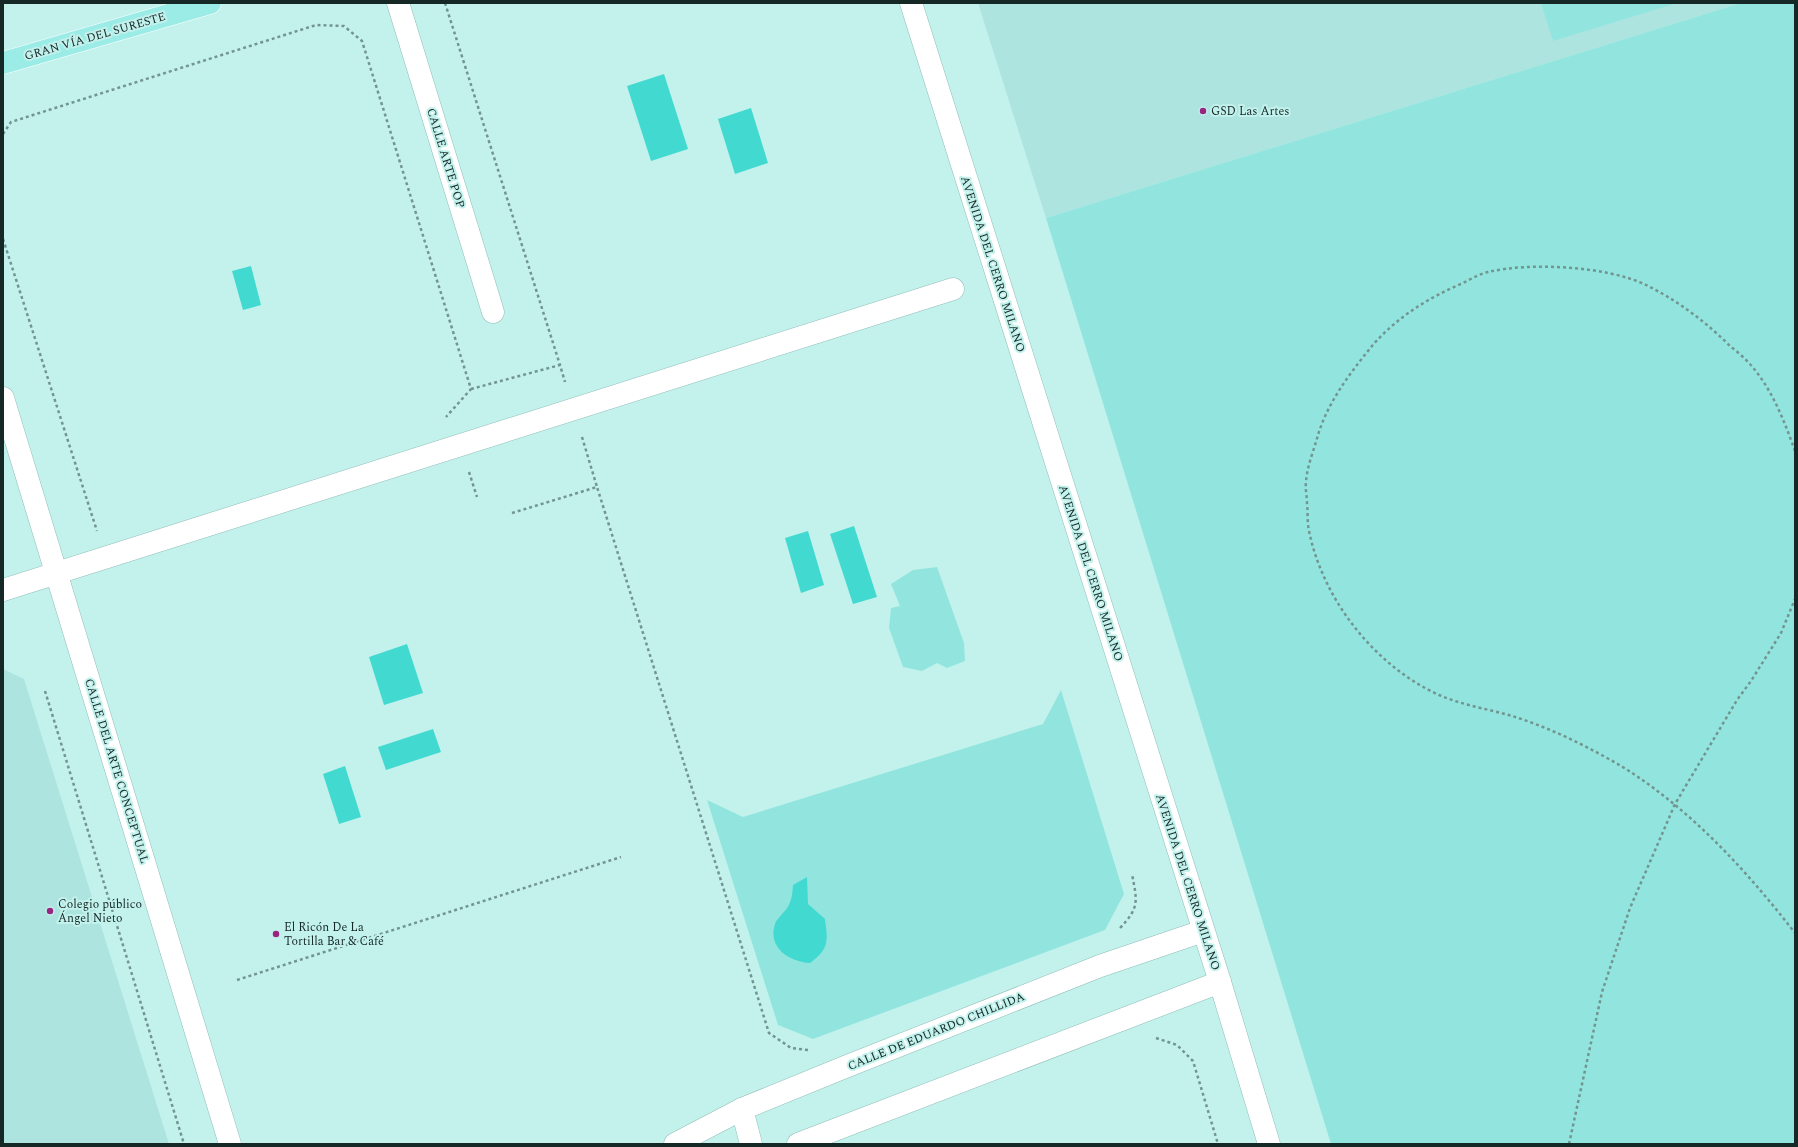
<svg xmlns="http://www.w3.org/2000/svg" width="1798" height="1147" font-family="Spectral,serif">
<style>
.built{fill:#ade4df}
.green{fill:#92e5de}
.water{fill:#42dad0}
.lines{fill:none;stroke-linecap:round;stroke-linejoin:round}
.minor-casing{stroke:#90bdb9;stroke-width:23}
.major-casing{stroke:#fff;stroke-width:23}
.path{stroke:#739591;stroke-width:2.5;stroke-dasharray:3 3;stroke-linecap:butt}
.minor{stroke:#fff;stroke-width:22}
.major{stroke:#9bece6;stroke-width:22}
.poi-dot{fill:#9a2580;stroke:#c3f2ed;stroke-width:1.5}
.labels{text-anchor:middle;stroke-width:4;stroke-linejoin:round;paint-order:stroke}
.street-label{font-size:12px;fill:#152826;stroke:#c3f2ed}
.poi-label{font-size:12px;fill:#152826;stroke:#c3f2ed;text-anchor:start}
</style>
<rect width="100%" height="100%" fill="#c3f2ed"/>
<!-- built -->
<g class="built">
<path d="M978,3H1741L1046,218Z"/>
<path d="M3,669L24,679L169,1144H3Z"/>
</g>
<!-- green -->
<g class="green">
<path d="M1541,3H1677L1553,41Z"/>
<path d="M1741,3H1795V1144H1331L1046,218Z"/>
<path d="M937,567L964,643L965,661L947,668L937,663L922,671L903,667L889,628L891,608L900,606L891,584L913,570Z"/>
<path d="M1061,690L1124,894L1105,930L813,1039L778,1025L707,800L743,817L1043,724Z"/>
</g>
<!-- water -->
<g class="water">
<path d="M664,74L688,149L651,161L627,86Z"/>
<path d="M751,108L768,163L735,174L718,119Z"/>
<path d="M251,266L261,305L243,310L232,271Z"/>
<path d="M854,526L877,597L853,604L830,534Z"/>
<path d="M808,531L824,585L801,593L785,538Z"/>
<path d="M407,644L423,693L384,705L369,657Z"/>
<path d="M433,729L441,752L386,770L378,747Z"/>
<path d="M345,766L361,817L339,824L323,774Z"/>
<path d="M807,877L808,904L825,919C828,942 829,949 810,963C790,962 767,948 775,924C776,920 780,917 782,914C791,905 792,898 793,885Z"/>
</g>
<g class="lines">
<!-- minor casing -->
<g class="minor-casing">
<g id="minor">
<path d="M398,3L493,312"/>
<path d="M911,3L1220,982L1269,1144"/>
<path d="M3,398L230,1144"/>
<path d="M3,590L953,289"/>
<path d="M742,1109L751,1144"/>
<path d="M675,1144L742,1109L845,1067L1100,966L1203,931"/>
<path d="M798,1144L1220,982"/>
</g>
</g>
<!-- major casing -->
<g class="major-casing">
<path id="major" d="M3,63L210,3"/>
</g>
<!-- path -->
<g class="path">
<path d="M445,3L560,365"/>
<path d="M3,134L11,122L316,25L344,26L362,41L471,389L446,417"/>
<path d="M3,239L97,531"/>
<path d="M471,389L560,365L565,382"/>
<path d="M582,437L597,487"/>
<path d="M1795,451C1785,423 1774,394 1755,370C1748,361 1739,353 1730,346C1706,322 1677,300 1646,285C1607,266 1530,262 1488,272C1479,274 1471,279 1463,283C1428,298 1397,317 1372,346C1350,373 1328,402 1318,435C1314,450 1307,466 1306,482C1305,489 1307,496 1307,503C1308,512 1307,522 1309,531C1323,600 1375,666 1439,695C1462,705 1488,709 1512,716C1551,728 1591,748 1626,769C1693,812 1746,870 1795,933"/>
<path d="M469,472L477,497"/>
<path d="M512,513L597,487L769,1033L791,1048L808,1050"/>
<path d="M45,691L184,1144"/>
<path d="M1120,928C1140,907 1137,901 1132,874"/>
<path d="M237,980L621,857"/>
<path d="M1156,1038L1177,1045L1193,1061L1218,1144"/>
<path d="M1569,1144L1602,992L1630,908L1675,804L1737,700L1751,681L1781,633L1795,599"/>
</g>
<!-- minor -->
<use href="#minor" class="minor"/>
<!-- major -->
<use href="#major" class="major"/>
</g>
<!-- markers -->
<g class="poi-dot">
<circle cx="1203" cy="111" r="4"/>
<circle cx="50" cy="911" r="4"/>
<circle cx="276" cy="934" r="4"/>
</g>
<g class="labels">
<!-- street labels -->
<g class="street-label">
<text transform="translate(95 36) rotate(-16)" y="4">GRAN VÍA DEL SURESTE</text>
<text transform="translate(446 158) rotate(73)" y="4">CALLE ARTE POP</text>
<text transform="translate(993 264) rotate(72)" y="4">AVENIDA DEL CERRO MILANO</text>
<text transform="translate(1091 573) rotate(72)" y="4">AVENIDA DEL CERRO MILANO</text>
<text transform="translate(117 771) rotate(73)" y="4">CALLE DEL ARTE CONCEPTUAL</text>
<text transform="translate(1188 882) rotate(72)" y="4">AVENIDA DEL CERRO MILANO</text>
<text transform="translate(936 1031) rotate(-22)" y="4">CALLE DE EDUARDO CHILLIDA</text>
</g>
<!-- poi labels -->
<g class="poi-label">
<text x="1211" y="115">GSD Las Artes</text>
<text x="58" y="908">Colegio público<tspan x="58" dy="14">Ángel Nieto</tspan></text>
<text x="284" y="931">El Ricón De La<tspan x="284" dy="14">Tortilla Bar &amp; Café</tspan></text>
</g>
</g>
<!-- border -->
<rect width="1798" height="1147" fill="none" stroke="#152826" stroke-width="8"/>
</svg>
